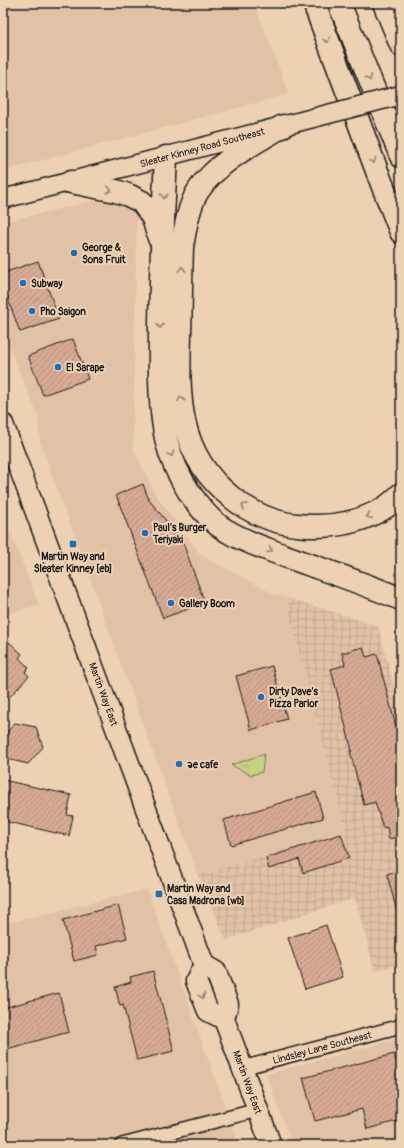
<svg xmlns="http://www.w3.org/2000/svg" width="404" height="1148" font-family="Pangolin,sans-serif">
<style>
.built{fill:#e2c2a7}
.industrial{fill:url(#industrial-grid)}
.grass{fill:url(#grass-tufts);stroke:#707750}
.building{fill:url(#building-hatch);stroke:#1c1c1c}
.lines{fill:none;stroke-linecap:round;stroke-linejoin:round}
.minor-casing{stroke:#1c1c1c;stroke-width:16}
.secondary-casing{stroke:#1c1c1c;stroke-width:21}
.primary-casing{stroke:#1c1c1c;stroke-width:23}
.motorway-casing{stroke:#1c1c1c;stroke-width:25}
.minor{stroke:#edd1b3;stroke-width:13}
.secondary{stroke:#edd1b3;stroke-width:18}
.primary{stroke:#edd1b3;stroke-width:20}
.motorway{stroke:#edd1b3;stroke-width:22}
.secondary-bridge-casing{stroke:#1c1c1c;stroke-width:21;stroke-linecap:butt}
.secondary-bridge{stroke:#edd1b3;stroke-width:18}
.oneway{stroke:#8f806f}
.poi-dot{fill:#1f6fb2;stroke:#edd1b3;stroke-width:1.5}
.labels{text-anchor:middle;stroke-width:4;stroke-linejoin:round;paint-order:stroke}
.street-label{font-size:10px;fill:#1c1c1c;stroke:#edd1b3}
.poi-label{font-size:10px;font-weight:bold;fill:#1c1c1c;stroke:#edd1b3;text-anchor:start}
</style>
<defs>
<pattern id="industrial-grid" width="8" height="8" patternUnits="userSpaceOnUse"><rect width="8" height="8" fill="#e2c2a7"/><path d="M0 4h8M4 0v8" fill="none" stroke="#c1a68f"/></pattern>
<pattern id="grass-tufts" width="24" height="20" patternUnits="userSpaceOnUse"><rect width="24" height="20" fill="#c5d285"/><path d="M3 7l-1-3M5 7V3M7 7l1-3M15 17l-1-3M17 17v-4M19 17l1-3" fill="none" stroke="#a9b472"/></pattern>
<pattern id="building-hatch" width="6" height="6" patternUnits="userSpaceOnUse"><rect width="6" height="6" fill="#d7aa94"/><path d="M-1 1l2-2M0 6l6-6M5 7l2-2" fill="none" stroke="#b8927f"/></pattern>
</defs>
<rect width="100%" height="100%" fill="#edd1b3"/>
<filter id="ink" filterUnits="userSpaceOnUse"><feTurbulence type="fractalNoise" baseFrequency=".025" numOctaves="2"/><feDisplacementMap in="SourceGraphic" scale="8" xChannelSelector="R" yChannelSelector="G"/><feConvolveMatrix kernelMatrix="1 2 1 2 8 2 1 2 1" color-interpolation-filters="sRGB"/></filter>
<g filter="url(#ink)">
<!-- built -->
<g class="built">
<path d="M3,3H254L289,94L3,171Z"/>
<path d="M102,199L122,202L137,209L133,447L157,497L201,555L274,594L285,597L346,832L198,875L40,442L38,416L3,333V222Z"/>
<path d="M3,515L39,605L3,615Z"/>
<path d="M147,889L239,1145H3V924Z"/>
<path d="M401,1038V1145H292L266,1074Z"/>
</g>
<!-- industrial -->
<path class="industrial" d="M285,597L378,626L401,713V964L375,971L355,898L226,940L198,875L346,832Z"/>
<!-- grass -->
<path class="grass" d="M264,754L262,772L251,775L231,765Z"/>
<!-- building -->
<g class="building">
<path d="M38,261L59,319L20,332L3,286L6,272Z"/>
<path d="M73,339L88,379L43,395L28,356Z"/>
<path d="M143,484L149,500L182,540L205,603L163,618L116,495Z"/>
<path d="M9,642L22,654L19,658L29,668L25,672L29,676L3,704V648Z"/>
<path d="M363,647L366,657L377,654L401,746V836L389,839L387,827L383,828L375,802L364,805L350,751H352L331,669L345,665L342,653Z"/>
<path d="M272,666L287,719L251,730L236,676Z"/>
<path d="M15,723L36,727L43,747L28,764L7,759L3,744V737Z"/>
<path d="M3,780L71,795L67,815L73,816L69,836L4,821L7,812L3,811Z"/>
<path d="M316,792L323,818L231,845L224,820Z"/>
<path d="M341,834L349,858L303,873L299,859L269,869L266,858Z"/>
<path d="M401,870V912H397L387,874Z"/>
<path d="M118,905L127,938L96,946L98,955L74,961L63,920Z"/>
<path d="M326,925L343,977L305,989L288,938Z"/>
<path d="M153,971L174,1051L137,1060L123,1005L120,1006L115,987L131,982L130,977Z"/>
<path d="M59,993L69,1032L3,1050V1008Z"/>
<path d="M394,1054L401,1080V1120L367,1129L362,1109L315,1121L303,1078Z"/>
</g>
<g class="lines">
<!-- minor casing -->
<g class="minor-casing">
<g id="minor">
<path d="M242,1068L401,1026"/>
<path d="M122,1145L258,1110"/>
</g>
</g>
<!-- secondary casing -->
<g class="secondary-casing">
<path id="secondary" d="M3,199L313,118"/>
</g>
<!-- primary casing -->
<g class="primary-casing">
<g id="primary">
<path d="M3,424L204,965L216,972L228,1004L224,1019L271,1145"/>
<path d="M204,965L196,981L208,1011L224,1019"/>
</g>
</g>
<!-- motorway casing -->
<g class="motorway-casing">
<g id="motorway">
<path d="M314,3L380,179L401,232"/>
<path d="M339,3L401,156"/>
<path d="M384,3L401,45"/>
<path d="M283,126C254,143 217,162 198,191C189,205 185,229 182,247C181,276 181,305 180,334C178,397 177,454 231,497C249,512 274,523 297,525C324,528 352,525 377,512C386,508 394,501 401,494"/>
<path d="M166,157C163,212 161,267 160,323C160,362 158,404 167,443C175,474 199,515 227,531C245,542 265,548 285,556C324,570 363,583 401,599"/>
<path d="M71,182L116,191L128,195L142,202L153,218L159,238"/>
</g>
</g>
<!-- minor -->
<use href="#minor" class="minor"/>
<!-- secondary -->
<use href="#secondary" class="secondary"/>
<!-- primary -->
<use href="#primary" class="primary"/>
<!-- motorway -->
<use href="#motorway" class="motorway"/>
<!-- secondary-bridge casing -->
<g class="secondary-bridge-casing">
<path id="secondary-bridge" d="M313,118L401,95"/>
</g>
<!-- secondary-bridge -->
<use href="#secondary-bridge" class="secondary-bridge"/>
</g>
<!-- one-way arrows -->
<defs><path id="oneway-chevron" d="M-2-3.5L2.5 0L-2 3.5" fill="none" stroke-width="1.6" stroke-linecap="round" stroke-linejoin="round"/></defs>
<g class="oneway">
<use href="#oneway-chevron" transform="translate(327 40) rotate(70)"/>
<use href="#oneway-chevron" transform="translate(369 78) rotate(68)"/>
<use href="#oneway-chevron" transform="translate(373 161) rotate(69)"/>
<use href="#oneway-chevron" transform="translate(109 190) rotate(12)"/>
<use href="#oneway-chevron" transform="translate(164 196) rotate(93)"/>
<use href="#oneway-chevron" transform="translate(182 269) rotate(-89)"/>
<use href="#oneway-chevron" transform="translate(160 326) rotate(91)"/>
<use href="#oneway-chevron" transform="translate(181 399) rotate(-96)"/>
<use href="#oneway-chevron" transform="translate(171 454) rotate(70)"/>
<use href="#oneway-chevron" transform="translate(244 506) rotate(-150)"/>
<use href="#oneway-chevron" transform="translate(369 516) rotate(159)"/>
<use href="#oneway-chevron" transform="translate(270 550) rotate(20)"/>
<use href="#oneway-chevron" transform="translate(202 996) rotate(69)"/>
</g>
</g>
<!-- markers -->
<g class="poi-dot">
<circle cx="74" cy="253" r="4"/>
<circle cx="23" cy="283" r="4"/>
<circle cx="32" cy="311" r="4"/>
<circle cx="58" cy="367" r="4"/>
<circle cx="145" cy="533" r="4"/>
<rect x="69" y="540" width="8" height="8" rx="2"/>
<circle cx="171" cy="603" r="4"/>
<circle cx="261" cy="697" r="4"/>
<circle cx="179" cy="764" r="4"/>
<rect x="155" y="890" width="8" height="8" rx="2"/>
</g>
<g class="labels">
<!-- street labels -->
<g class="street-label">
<text transform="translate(202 147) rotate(-15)" y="4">Sleater Kinney Road Southeast</text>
<text transform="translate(104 694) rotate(70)" y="4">Martin Way East</text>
<text transform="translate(322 1047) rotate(-15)" y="4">Lindsley Lane Southeast</text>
<text transform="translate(248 1082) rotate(70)" y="4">Martin Way East</text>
</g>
<!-- poi labels -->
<g class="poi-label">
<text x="82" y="251">George &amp;<tspan x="82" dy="12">Sons Fruit</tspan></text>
<text x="31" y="287">Subway</text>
<text x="40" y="315">Pho Saigon</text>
<text x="66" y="371">El Sarape</text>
<text x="153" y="531">Paul's Burger<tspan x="153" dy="12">Teriyaki</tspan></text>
<text x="73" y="560" text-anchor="middle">Martin Way and<tspan x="73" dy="12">Sleater Kinney [eb]</tspan></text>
<text x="179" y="607">Gallery Boom</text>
<text x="269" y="695">Dirty Dave's<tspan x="269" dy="12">Pizza Parlor</tspan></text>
<text x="187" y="768">əe cafe</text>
<text x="167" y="892">Martin Way and<tspan x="167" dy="12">Casa Madrona [wb]</tspan></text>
</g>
</g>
<!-- margin -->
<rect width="404" height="1148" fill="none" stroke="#edd1b3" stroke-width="16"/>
<rect x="8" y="8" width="388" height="1132" fill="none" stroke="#1c1c1c" stroke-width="1.5" filter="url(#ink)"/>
</svg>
